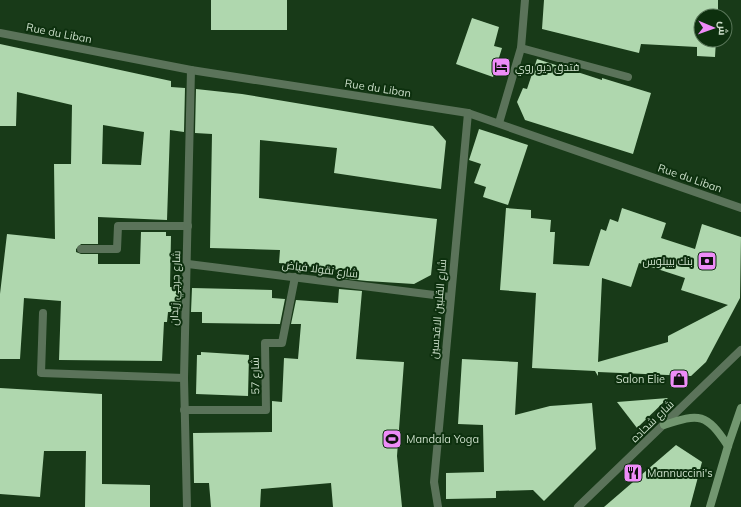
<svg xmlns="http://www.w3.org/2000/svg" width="741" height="507" font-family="Mulish,Cairo,sans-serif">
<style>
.building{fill:#afd7ae;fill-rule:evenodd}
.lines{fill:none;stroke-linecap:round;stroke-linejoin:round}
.street{stroke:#5b735a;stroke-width:8}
.secondary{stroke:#729770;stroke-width:8}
.labels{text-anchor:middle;stroke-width:4;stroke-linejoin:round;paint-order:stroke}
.street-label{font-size:11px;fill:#cbdec9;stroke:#0d300e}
.poi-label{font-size:11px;fill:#cbdec9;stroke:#0d300e;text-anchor:start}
</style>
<rect width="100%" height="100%" fill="#183a18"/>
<!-- building -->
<g class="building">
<rect x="211" y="0" width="76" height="30"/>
<path d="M544,0H718V16H701V40H716L715,57L697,56V47L641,44L639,53L542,29Z"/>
<path d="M472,18L499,27L494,46L502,48L493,77L456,64Z"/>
<path d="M0,44L171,81V87L185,88L184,132L170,130L167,220L98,217V244H81L76,249V252L81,254H98V264H140L141,232H166V236H171L170,287H181L180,312H168L167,322H164L162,361L59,360L61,301L24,298L20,359H0V294L7,234L55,239L54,164H71L72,105L17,92L16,126H0ZM103,125L144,132L141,165L102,164Z"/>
<path d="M537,59L602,80V78L651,93L633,154L525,120L517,102L523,88L527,89Z"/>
<path d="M196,89L242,94L433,126L446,141L441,189L334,173L337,148L260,140L259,198L437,219L431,275L414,284L367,281L339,278L340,270L279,263L280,250L210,248L212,134L195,133Z"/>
<path d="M479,129L528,145L508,205L483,197L486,187L474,183L481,164L469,160Z"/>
<path d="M506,208L531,210V218L551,220L550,232H555L553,264L589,266L601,229L606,231L610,219L618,222L622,208L666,223L661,238L695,249L702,224L741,237L740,298L706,362L691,376L598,372V376L595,371L532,368L536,293L500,290ZM639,263L685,278L681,290L728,305L668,336V342L598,362L602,278L631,287Z"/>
<path d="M192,288L272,290V298L285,299L280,324L202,323V312H191Z"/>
<path d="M339,289L362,291L356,359L404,362L397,456L402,507H333L331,483L261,489L260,507H211L209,483H194L193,433L272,432V401L282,402L284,358L298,359L301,324H291L296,300L338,303Z"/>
<path d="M201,352L249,355L248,396L196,394L197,355H201Z"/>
<path d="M462,359L518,362L515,415L550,406L592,403L596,449L544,501L533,490L496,491V498L446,499V473L484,472L483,425L458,424Z"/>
<path d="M0,388L102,394V484L150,485V507H85L86,451H44L40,497L0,494Z"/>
<path d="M668,398L637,428L617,402Z"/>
<path d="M676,445L702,462L690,507H604Z"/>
</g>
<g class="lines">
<!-- street -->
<g class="street">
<path d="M0,33L191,70L468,113L741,208"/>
<path d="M521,48L628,77"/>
<path d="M499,123L521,48L525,0"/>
<path d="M81,249H117L118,226H188"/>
<path d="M188,264L450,297"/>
<path d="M43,313L41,373L184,378"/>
<path d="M184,410H266L265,343H282L295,277"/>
<path d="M187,507L184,378L191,70"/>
<path d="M438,507L434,482L468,113"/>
<path d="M578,507L741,350"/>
</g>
<!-- secondary -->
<g class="secondary">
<path d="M664,425C700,413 706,413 728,446"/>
<path d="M710,507L728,446L741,408"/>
</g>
</g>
<!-- icons -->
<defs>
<g id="hotel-square" transform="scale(1)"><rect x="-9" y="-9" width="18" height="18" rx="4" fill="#ee8cf8" stroke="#0d300e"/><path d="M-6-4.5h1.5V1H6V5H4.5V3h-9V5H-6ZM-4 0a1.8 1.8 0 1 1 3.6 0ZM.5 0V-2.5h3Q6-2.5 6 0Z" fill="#111"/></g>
<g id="bank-square" transform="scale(1)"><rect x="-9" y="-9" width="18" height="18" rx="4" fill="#ee8cf8" stroke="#0d300e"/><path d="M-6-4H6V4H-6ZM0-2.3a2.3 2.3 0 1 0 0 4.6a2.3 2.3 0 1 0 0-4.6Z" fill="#111"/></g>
<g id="shop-square" transform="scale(1)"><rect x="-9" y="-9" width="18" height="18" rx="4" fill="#ee8cf8" stroke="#0d300e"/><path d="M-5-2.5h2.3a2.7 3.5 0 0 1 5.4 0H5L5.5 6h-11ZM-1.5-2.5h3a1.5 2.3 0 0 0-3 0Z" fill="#111"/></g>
<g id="stadium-square" transform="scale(1)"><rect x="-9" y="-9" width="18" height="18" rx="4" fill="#ee8cf8" stroke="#0d300e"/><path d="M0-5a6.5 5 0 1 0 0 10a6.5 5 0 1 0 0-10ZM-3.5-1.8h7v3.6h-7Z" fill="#111"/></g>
<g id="restaurant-square" transform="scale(1)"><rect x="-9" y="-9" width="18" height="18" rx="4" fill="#ee8cf8" stroke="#0d300e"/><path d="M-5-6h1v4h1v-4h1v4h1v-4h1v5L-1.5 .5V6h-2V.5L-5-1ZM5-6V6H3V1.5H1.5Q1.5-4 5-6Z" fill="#111"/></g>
</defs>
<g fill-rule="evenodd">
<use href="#hotel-square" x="501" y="67"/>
<use href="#bank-square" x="707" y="261"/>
<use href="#shop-square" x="679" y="379"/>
<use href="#stadium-square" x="392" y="439"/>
<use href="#restaurant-square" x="633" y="473"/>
</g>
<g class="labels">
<!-- street labels -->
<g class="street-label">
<text transform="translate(59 33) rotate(11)" y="4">Rue du Liban</text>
<text transform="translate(378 88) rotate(9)" y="4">Rue du Liban</text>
<text transform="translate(690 178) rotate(19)" y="4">Rue du Liban</text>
<text transform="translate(320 269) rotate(7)" y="4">شارع نقولا فياض</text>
<text transform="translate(175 288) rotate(-88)" y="4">شارع جرجي زيدان</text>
<text transform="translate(438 309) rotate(-85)" y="4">شارع القلبين الاقدسين</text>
<text transform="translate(255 376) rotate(-91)" y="4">شارع 57</text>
<text transform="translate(652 421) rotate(-44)" y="4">شارع شحاده</text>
</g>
<!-- poi labels -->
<g class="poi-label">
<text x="515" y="71">فتدق ديو روي</text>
<text x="693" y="265" text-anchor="end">بنك بيبلوس</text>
<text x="665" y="383" text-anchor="end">Salon Elie</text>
<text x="406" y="443">Mandala Yoga</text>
<text x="647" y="477">Mannuccini's</text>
</g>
</g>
<!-- north arrow -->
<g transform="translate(713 28) rotate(92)"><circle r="19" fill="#0d300e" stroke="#597659"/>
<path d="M0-3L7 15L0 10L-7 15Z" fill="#ee8cf8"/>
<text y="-6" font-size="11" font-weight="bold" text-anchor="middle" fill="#cbdec9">ش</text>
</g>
</svg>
